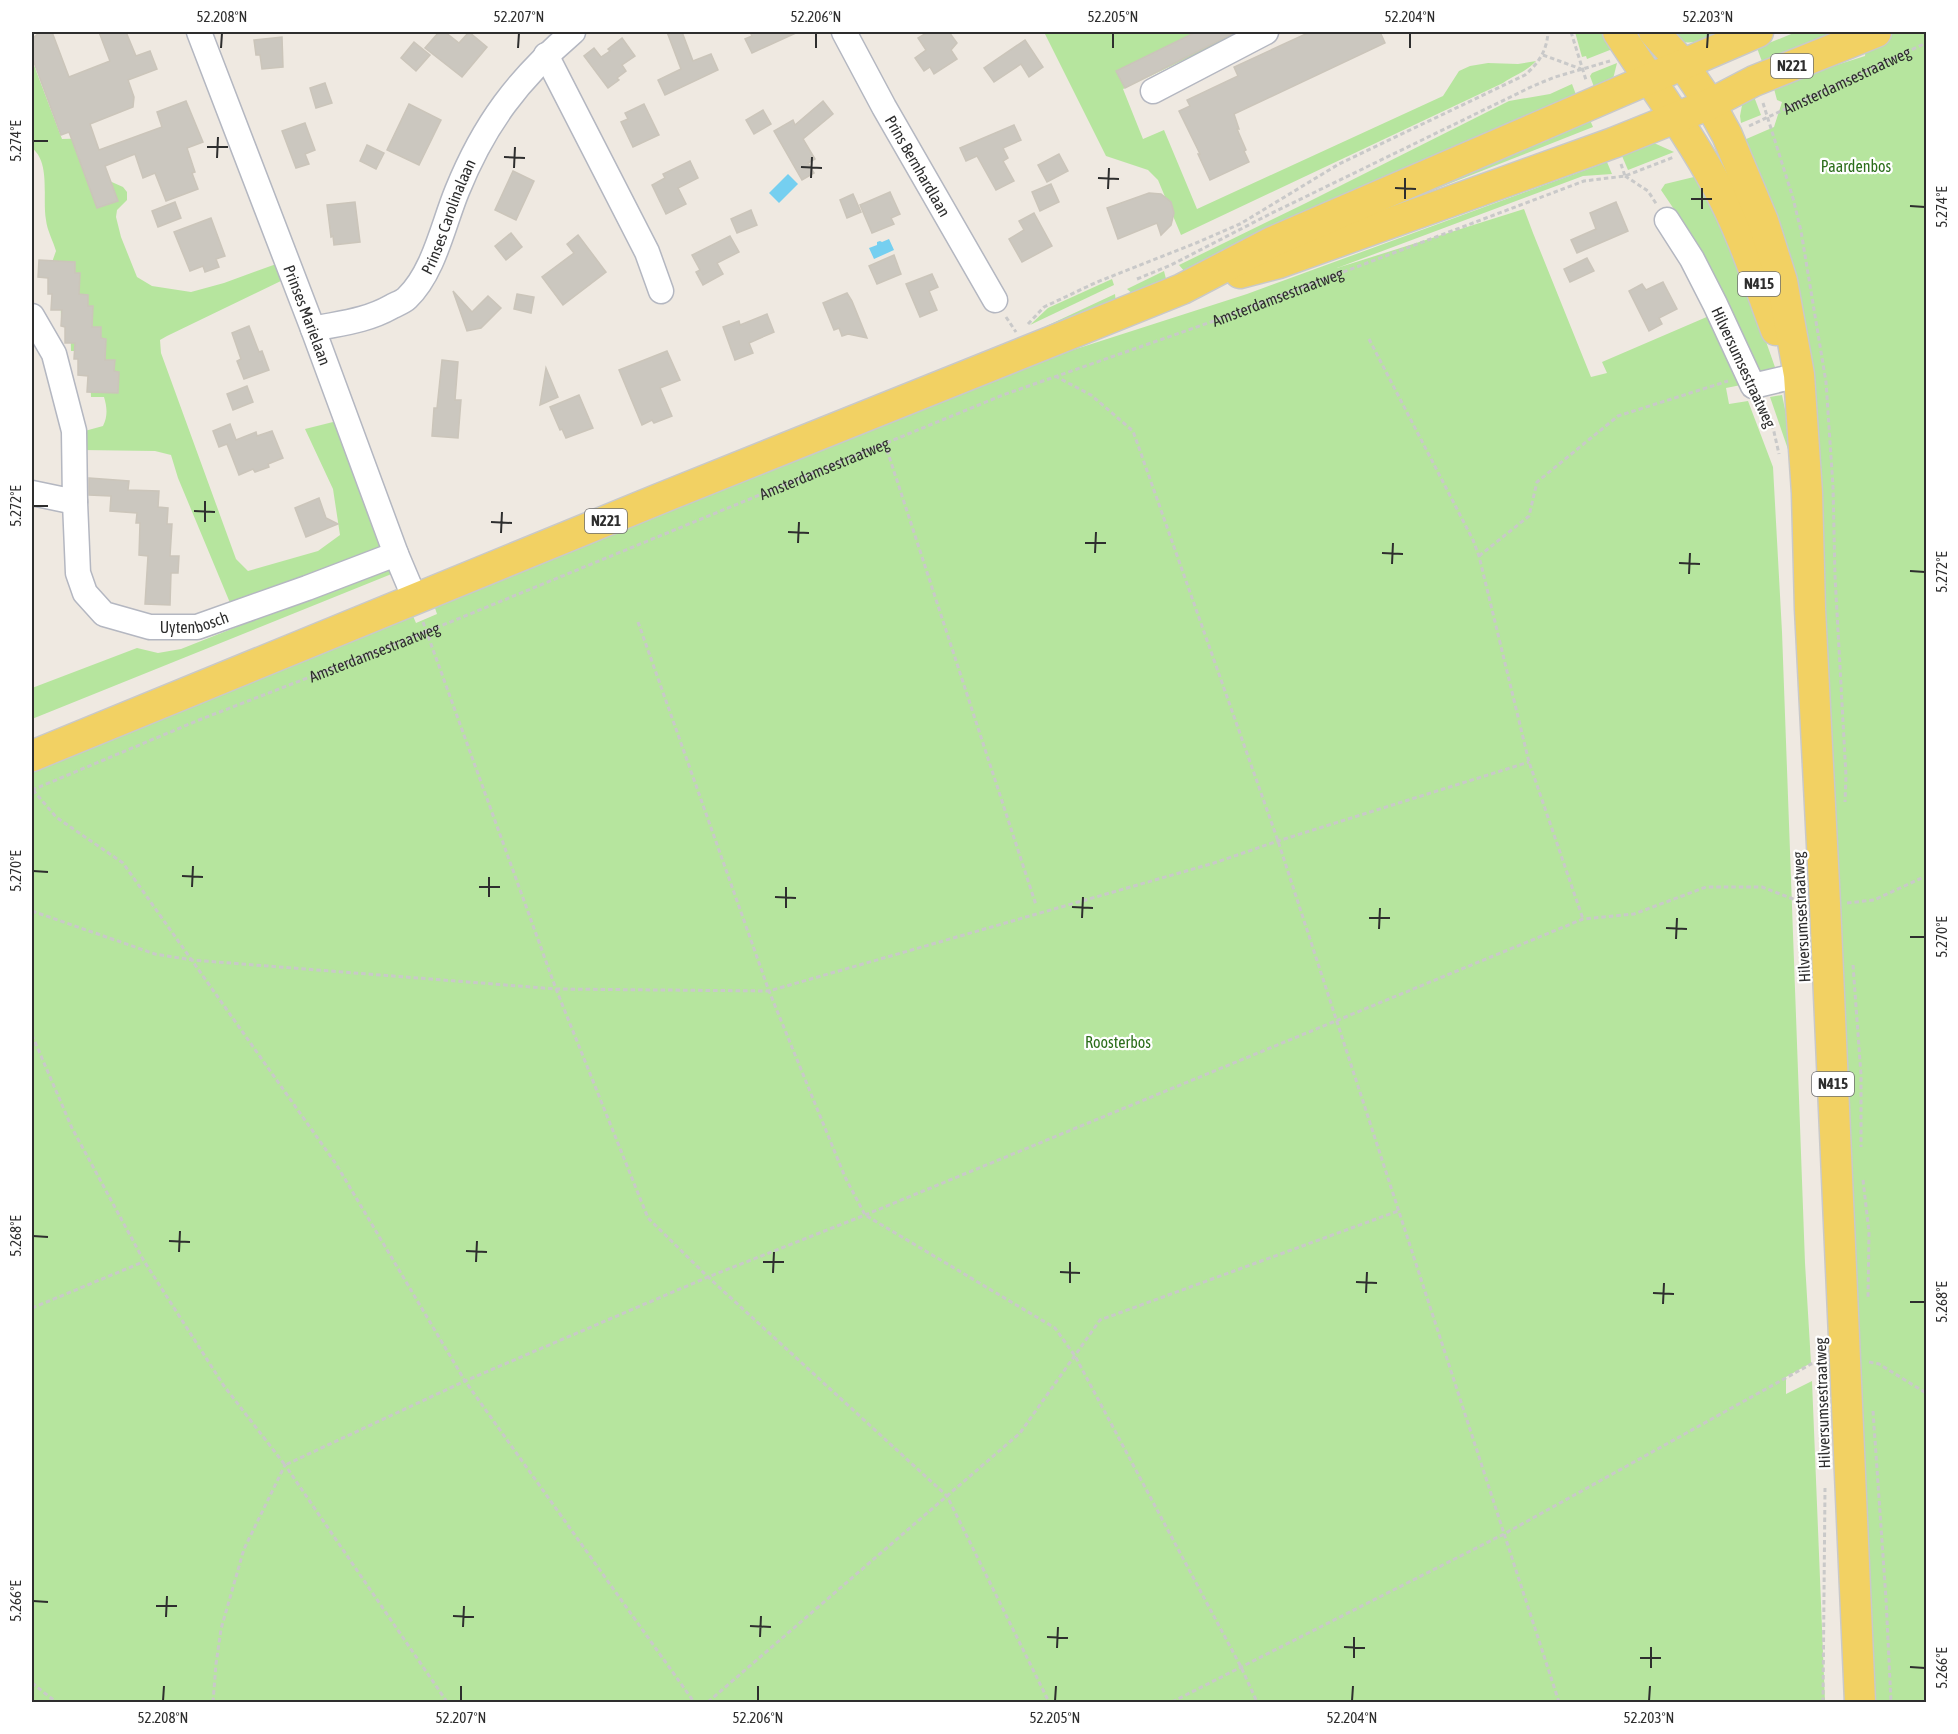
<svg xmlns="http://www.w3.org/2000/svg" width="1958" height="1734" font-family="'Asap Condensed',sans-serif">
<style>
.green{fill:#b6e59e}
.water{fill:#75cff0}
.building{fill:#cbc7bf;stroke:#cbc5ba;stroke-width:1.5}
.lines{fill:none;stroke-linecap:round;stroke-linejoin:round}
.minor-casing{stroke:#b4b7c1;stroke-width:27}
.major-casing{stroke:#c9c9c9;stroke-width:33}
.path{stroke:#c9c9c9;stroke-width:3;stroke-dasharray:4.5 3;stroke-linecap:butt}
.minor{stroke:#fff;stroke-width:24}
.major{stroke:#f2d163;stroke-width:30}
.ticks{fill:none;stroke:#2e2e2e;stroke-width:2}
.labels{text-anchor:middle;stroke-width:4.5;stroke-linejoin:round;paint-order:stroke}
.shield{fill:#fff;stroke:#6d6d6d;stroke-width:1.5}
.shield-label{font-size:15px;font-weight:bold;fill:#2e2e2e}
.street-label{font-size:16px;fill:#2e2e2e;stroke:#fff}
.park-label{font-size:16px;fill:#2c6e1b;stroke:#fff}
.neatline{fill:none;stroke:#2e2e2e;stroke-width:2}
.ticks-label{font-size:15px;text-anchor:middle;fill:#2e2e2e}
</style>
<rect width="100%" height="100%" fill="#efe9e1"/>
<!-- green -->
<g class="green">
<path d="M1044,32H1242L1123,89L1143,139L1164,130L1197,209L1443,96L1459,71L1470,66L1488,63L1518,64L1536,61C1526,72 1516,74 1503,83L1181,235L1158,180L1148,170L1106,156Z"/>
<path d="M1575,32H1605L1615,48L1587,59L1586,56L1582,57Z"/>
<path d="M1682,32H1724C1706,39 1689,48 1671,38Z"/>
<path d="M1796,32H1846L1764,67L1757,48Z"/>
<path d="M1893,32H1926V1702H1866L1809,431L1744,140L1774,127L1782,102L1777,100L1773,85L1865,56L1866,43Z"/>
<path d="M32,60L62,139L94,138L105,179L123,187L127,192V200L117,210L116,217L121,237L137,277L152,286L191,292L224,283L279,263L285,279L167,336L160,340L161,353L236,559L248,571L318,551L340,535L333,489L305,429L337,421L385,550L233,610L178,478L171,455L155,451L82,450L81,432L103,426C108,416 107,407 104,397H91L90,373L82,351H71L70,318H61L60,286L51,265L56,251C53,241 47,230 46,220C42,198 51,163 32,148Z"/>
<path d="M1617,63L1613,79L1597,95L1590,76L1592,73Z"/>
<path d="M1572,84L1578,100L1185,272L1179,265L1306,203L1509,101L1550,94Z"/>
<path d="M1753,94L1761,115L1741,123L1740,116L1743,100Z"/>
<path d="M1587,113L1593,127L1367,216Z"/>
<path d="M1654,143L1674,152L1628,170L1622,156Z"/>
<path d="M1607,162L1612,174L1583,176L1337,268L1524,209L1533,233L1591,377L1607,373L1602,362L1709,316L1741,385L1726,388L1729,404L1748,401L1773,467L1782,632L1805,1263L1811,1363L1786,1377V1394L1812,1381L1825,1702H32V768L410,609L416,623L437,614L435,608L565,551L1001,373L1247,294Z"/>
<path d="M1698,176L1738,262L1776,370L1761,380L1684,224L1661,190L1665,184Z"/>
<path d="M1164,271L1166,279L1134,295L1127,289Z"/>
<path d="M1112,279L1114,285L1030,325L1048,308Z"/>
<path d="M1115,294L1116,304L864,402L1025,336Z"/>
<path d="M1782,395L1790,433L1792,461L1770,397Z"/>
<path d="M391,566L394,573L32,719V688L137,648L158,653L181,649Z"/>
</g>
<!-- water -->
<g class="water">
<path d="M788,174L798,184L779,203L769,193Z"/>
<path d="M889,239L894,250L874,259L869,248L877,245V242L880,241L882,242Z"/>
</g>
<!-- building -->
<g class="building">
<path d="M40,32H52L69,77L110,61L99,32H126L136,56L150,51L157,69L128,80L134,97L133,107L90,124L99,150L162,127L157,112L186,101L203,142L187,148L195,172L192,173L198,189L166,201L155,173L143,178L135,154L105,166L118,201L97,208L69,132L61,135L32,57V39Z"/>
<path d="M439,32H445L459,43L469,32L487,47L462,77L425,48Z"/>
<path d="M667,32H682L693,61L711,54L718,70L665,95L658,80L681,69Z"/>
<path d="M750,32H798L752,53L745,39L752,36Z"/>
<path d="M928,32H949L957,43L951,50L957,59L934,74L930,67L924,71L915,58L926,50L918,38Z"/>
<path d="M1196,32H1236L1125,88L1116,71Z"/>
<path d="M1310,32H1380L1385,43L1234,114L1239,129H1237L1246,150L1244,151L1249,162L1210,180L1198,154H1200L1179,111L1190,106L1187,100L1238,76L1234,67Z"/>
<path d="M282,37L283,67L262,69L260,55H256L254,40Z"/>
<path d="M622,38L635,56L622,65L626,71L617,78L619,80L608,88L584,56L594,48L601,57L610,51L608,49Z"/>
<path d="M1025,40L1043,67L1029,77L1021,64L994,82L984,68Z"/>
<path d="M414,42L430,55L416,71L401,58Z"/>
<path d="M325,83L332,103L316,108L310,88Z"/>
<path d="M823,101L833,114L803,139L815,159L808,163L814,173L802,180L774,131L793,120L795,125Z"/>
<path d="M409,104L441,120L419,165L387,150Z"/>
<path d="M644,104L659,135L633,147L621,122L628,119L625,113Z"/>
<path d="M763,110L771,124L754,134L746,120Z"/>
<path d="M305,123L315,150L305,154L309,164L296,168L282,131Z"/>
<path d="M1014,125L1021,140L1003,148L1008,158L1003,161L1014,181L996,190L977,156L966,161L960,148Z"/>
<path d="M367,145L384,153L376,169L360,161Z"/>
<path d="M1059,154L1068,171L1047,182L1038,165Z"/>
<path d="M690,161L698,178L678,188L686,204L666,214L652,185L665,178L663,174Z"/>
<path d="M513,171L534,181L516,220L495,210Z"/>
<path d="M1051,184L1059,202L1040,211L1032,192Z"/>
<path d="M890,192L900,214L891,218L894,224L872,233L860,205Z"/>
<path d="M1149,193L1161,194L1171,202L1174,213L1171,225L1161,235L1157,223L1118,239L1107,208Z"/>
<path d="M853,194L861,212L847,218L840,200Z"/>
<path d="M175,202L181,218L158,227L152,211Z"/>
<path d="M355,202L360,242L334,245L333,236L331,237L327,205Z"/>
<path d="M1616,202L1628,231L1577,253L1571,240L1596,229L1590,213Z"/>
<path d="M751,210L757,225L737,233L731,219Z"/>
<path d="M1034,213L1052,246L1022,262L1009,239L1024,230L1019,221Z"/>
<path d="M211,218L225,256L216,259L219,267L205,272L203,266L190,271L174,232Z"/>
<path d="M511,233L522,247L506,260L495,246Z"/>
<path d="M578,235L606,272L563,305L542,277L574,253L567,244Z"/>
<path d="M730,236L739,252L717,263L723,274L703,285L696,272L700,270L692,255Z"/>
<path d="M894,255L901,274L877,284L869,266Z"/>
<path d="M1587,258L1594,271L1570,282L1564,269Z"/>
<path d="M39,260L75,262V273H80L79,294L88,295V306H93L92,327H101V338L106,339L105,360H115L114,371L119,372L118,393L87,392L88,376L78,375V359H74L75,343H65V327L61,326L62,310H51L52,294H48V278L38,277Z"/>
<path d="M932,274L938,287L929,291L937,310L920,317L906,284Z"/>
<path d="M1663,282L1677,309L1659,318L1662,324L1649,331L1629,291L1642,284L1646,290Z"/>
<path d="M453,291L472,312L488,296L501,308L481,328L467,331Z"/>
<path d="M847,293L852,301L867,338L848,334L842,336L839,328L834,330L823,303Z"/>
<path d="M517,294L534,297L531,313L514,309Z"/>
<path d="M767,314L774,332L749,343L753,353L735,360L723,327L739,321L740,325Z"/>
<path d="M249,326L259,352L262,351L269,370L244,379L237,361L241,359L232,333Z"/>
<path d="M667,351L680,380L660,388L672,416L654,423L652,420L642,425L619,370Z"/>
<path d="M442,360L458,362L455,400H461L458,438L432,436L434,408H437Z"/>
<path d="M546,368L558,397L540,405Z"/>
<path d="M247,386L253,402L233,410L227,394Z"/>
<path d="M579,395L593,428L566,438L562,429L560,430L550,407Z"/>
<path d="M230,424L236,440L256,432L257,436L272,431L283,458L268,464L269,467L255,472L253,469L239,475L227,444L219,447L213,431Z"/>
<path d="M89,478L129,481L128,490L159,491L158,507L168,508L167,524H172L170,556H179L178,573H171L170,605L145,604L148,556L139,555L140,523H136L137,513L110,511L111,496L89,495Z"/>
<path d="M319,498L326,518L338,524L306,537L295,508Z"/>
</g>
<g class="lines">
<!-- minor casing -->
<g class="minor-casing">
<g id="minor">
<path id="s3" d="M199,32L313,329L396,554L415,599"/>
<path id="s4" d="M844,32L884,107L995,300"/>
<path d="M546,55L647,252L661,291"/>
<path d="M1153,91L1266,32"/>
<path d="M1667,220L1692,259L1715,304L1753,386L1799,375"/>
<path d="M32,316L54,354L74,431L75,502L32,493"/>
<path id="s5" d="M313,329C341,323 366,321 391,307C396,304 403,302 407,298C434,272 443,225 457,191C484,124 518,79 573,32"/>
<path id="s6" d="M75,502L78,573L85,593L104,614L150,627H197L307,588L396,554"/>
</g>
</g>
<!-- major casing -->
<g class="major-casing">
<g id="major">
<path d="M1618,32C1651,83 1688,132 1717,186C1742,231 1758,282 1776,330"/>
<path d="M1654,32L1682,63L1710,104L1727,135L1763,221L1782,281L1799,375L1807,493L1810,609L1825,904L1860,1702"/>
<path d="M1240,273L1279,263L1613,143L1710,104L1754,81L1876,32"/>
<path d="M32,756L659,499L1182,289L1272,242L1758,32"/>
</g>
</g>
<!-- path -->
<g class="path">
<path d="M1571,32L1586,80"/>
<path d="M1543,55L1581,69"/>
<path d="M1763,103L1793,198L1801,231L1826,382L1833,487L1835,576L1846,776L1845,802"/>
<path id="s1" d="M1749,126L1926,43"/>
<path d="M1621,164L1625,176"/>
<path d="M1625,176L1648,191L1657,205"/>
<path d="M1137,279L1171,265L1270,214L1533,86L1555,77L1610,61"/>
<path d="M1006,317L1016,332"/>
<path d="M1028,324L1044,307L1097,282L1196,243L1240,224L1339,164L1525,75C1539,63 1547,50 1548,32"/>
<path d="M1369,339L1473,540L1479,556L1529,762L1583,919"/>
<path d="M1055,376L1091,395L1133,431L1278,841L1559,1702"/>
<path d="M1762,404L1772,423L1779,454"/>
<path d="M887,450L1036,905"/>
<path d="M1479,556L1529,516L1537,482L1618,416L1728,381"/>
<path d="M423,622L556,989L648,1218L708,1277L947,1496L1049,1702"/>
<path d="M638,622L769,991L845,1177L865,1215L1055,1328L1075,1356L1241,1667L1257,1702"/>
<path id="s2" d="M32,790L199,720L426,632L1003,395L1211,322L1584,181L1625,176L1674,157"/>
<path d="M33,790L56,817L123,863L336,1164L465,1381L694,1702"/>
<path d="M1847,903L1874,900L1926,876"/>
<path d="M32,911L155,954L192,960L556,989L769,991L1214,863L1278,841L1529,762"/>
<path d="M1853,965L1861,1075V1147"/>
<path d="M32,1035L72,1128L144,1261L224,1386L285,1465L465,1381L708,1277L865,1215L1583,919L1634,914L1706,887H1762L1801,902"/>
<path d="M1863,1180L1869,1232L1868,1299"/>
<path d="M32,1308L143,1262"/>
<path d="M1869,1362L1879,1364L1926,1393"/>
<path d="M1873,1411L1886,1599L1891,1702"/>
<path d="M32,1683L56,1702"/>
<path d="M213,1702L216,1664L221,1629L244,1549L285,1465L447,1702"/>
<path d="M708,1702L1020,1433L1100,1320L1398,1211"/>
<path d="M1172,1702L1504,1534L1811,1364L1821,1362"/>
<path d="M1823,1702L1825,1488"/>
</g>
<!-- minor -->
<use href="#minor" class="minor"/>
<!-- major -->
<use href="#major" class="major"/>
</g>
<!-- ticks -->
<path class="ticks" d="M221,48L222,33M518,48L519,33M816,48V33M1113,48V33M1410,48V33M1707,48L1708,33M33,141H48M207,147H228M504,157L525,158M217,158L218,137M801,167L822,168M514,168L515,147M811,178L812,157M1098,178L1119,179M1395,188L1416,189M1108,189L1109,168M1405,199V178M1691,199H1712M1910,206L1925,207M1702,209V188M33,506H48M194,511L215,512M205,522V501M491,522L512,523M788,532L809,533M501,533L502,512M798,543L799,522M1085,543H1106M1095,553L1096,532M1382,553L1403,554M1679,563L1700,564M1392,564L1393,543M1910,571L1925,572M1689,574L1690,553M33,871L48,872M182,876L203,877M192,887L193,866M479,887H500M489,897V877M775,897L796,898M1072,907L1093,908M786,908V887M1082,918L1083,897M1369,918H1390M1666,928L1687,929M1379,929L1380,908M1910,937H1925M1676,939L1677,918M33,1236L48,1237M169,1241L190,1242M466,1251L487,1252M179,1252L180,1231M476,1262L477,1241M763,1262H784M1060,1272L1080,1273M773,1273L774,1252M1356,1282L1377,1283M1070,1283V1262M1366,1293L1367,1272M1653,1293L1674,1294M1910,1302H1925M1663,1304L1664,1283M33,1601L48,1602M156,1606H177M453,1616L474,1617M166,1617L167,1596M750,1626L771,1627M463,1627L464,1606M760,1637L761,1616M1047,1637L1068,1638M1344,1647L1365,1648M1057,1648L1058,1627M1354,1658V1637M1640,1658H1661M1910,1667L1925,1668M1651,1668V1647M163,1701L164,1686M461,1701V1686M758,1701V1686M1055,1701L1056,1686M1352,1701L1353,1686M1649,1701L1650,1686"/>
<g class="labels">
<!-- shield labels -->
<g class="shield">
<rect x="1771" y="54" width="42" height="24" rx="4.5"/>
<rect x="1738" y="272" width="42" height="24" rx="4.5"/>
<rect x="585" y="509" width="42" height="24" rx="4.5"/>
<rect x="1812" y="1072" width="42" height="24" rx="4.5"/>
</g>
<g class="shield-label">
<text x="1792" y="71">N221</text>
<text x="1759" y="289">N415</text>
<text x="606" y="526">N221</text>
<text x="1833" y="1089">N415</text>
</g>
<!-- street labels -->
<g class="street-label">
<text dy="6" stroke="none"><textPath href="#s1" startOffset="108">Amsterdamsestraatweg</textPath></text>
<text dy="6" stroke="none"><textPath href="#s4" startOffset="153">Prins Bernhardlaan</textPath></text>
<text dy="6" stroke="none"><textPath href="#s5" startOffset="192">Prinses Carolinalaan</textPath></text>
<text dy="6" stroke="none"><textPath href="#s2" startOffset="1340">Amsterdamsestraatweg</textPath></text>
<text dy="6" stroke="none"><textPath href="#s3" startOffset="303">Prinses Marielaan</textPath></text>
<text transform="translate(1744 367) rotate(65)" y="6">Hilversumsestraatweg</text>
<text dy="6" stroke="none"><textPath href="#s2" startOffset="855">Amsterdamsestraatweg</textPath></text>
<text dy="6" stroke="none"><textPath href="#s6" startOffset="213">Uytenbosch</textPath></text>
<text dy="6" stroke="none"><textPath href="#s2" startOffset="369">Amsterdamsestraatweg</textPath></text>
<text transform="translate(1801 917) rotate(-93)" y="6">Hilversumsestraatweg</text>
<text transform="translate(1822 1403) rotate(-92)" y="6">Hilversumsestraatweg</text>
</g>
<!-- park labels -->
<g class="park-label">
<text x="1856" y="172">Paardenbos</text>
<text x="1118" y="1048">Roosterbos</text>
</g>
</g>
<!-- border -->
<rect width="1958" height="1734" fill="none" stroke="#ffffff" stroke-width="66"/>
<rect x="33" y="33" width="1892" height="1668" class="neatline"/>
<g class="ticks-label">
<text x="222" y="22">52.208°N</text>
<text x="519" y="22">52.207°N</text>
<text x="816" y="22">52.206°N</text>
<text x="1113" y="22">52.205°N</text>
<text x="1410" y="22">52.204°N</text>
<text x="1708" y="22">52.203°N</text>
<text transform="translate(16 141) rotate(-90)" y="5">5.274°E</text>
<text transform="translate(1942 207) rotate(-90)" y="5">5.274°E</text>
<text transform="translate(16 506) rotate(-90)" y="5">5.272°E</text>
<text transform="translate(1942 572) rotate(-90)" y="5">5.272°E</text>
<text transform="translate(16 871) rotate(-90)" y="5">5.270°E</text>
<text transform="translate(1942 937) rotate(-90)" y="5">5.270°E</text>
<text transform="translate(16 1236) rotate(-90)" y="5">5.268°E</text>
<text transform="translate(1942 1302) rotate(-90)" y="5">5.268°E</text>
<text transform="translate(16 1601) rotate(-90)" y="5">5.266°E</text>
<text transform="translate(1942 1668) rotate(-90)" y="5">5.266°E</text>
<text x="163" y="1723">52.208°N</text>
<text x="461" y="1723">52.207°N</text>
<text x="758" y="1723">52.206°N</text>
<text x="1055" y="1723">52.205°N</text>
<text x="1352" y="1723">52.204°N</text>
<text x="1649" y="1723">52.203°N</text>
</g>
</svg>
